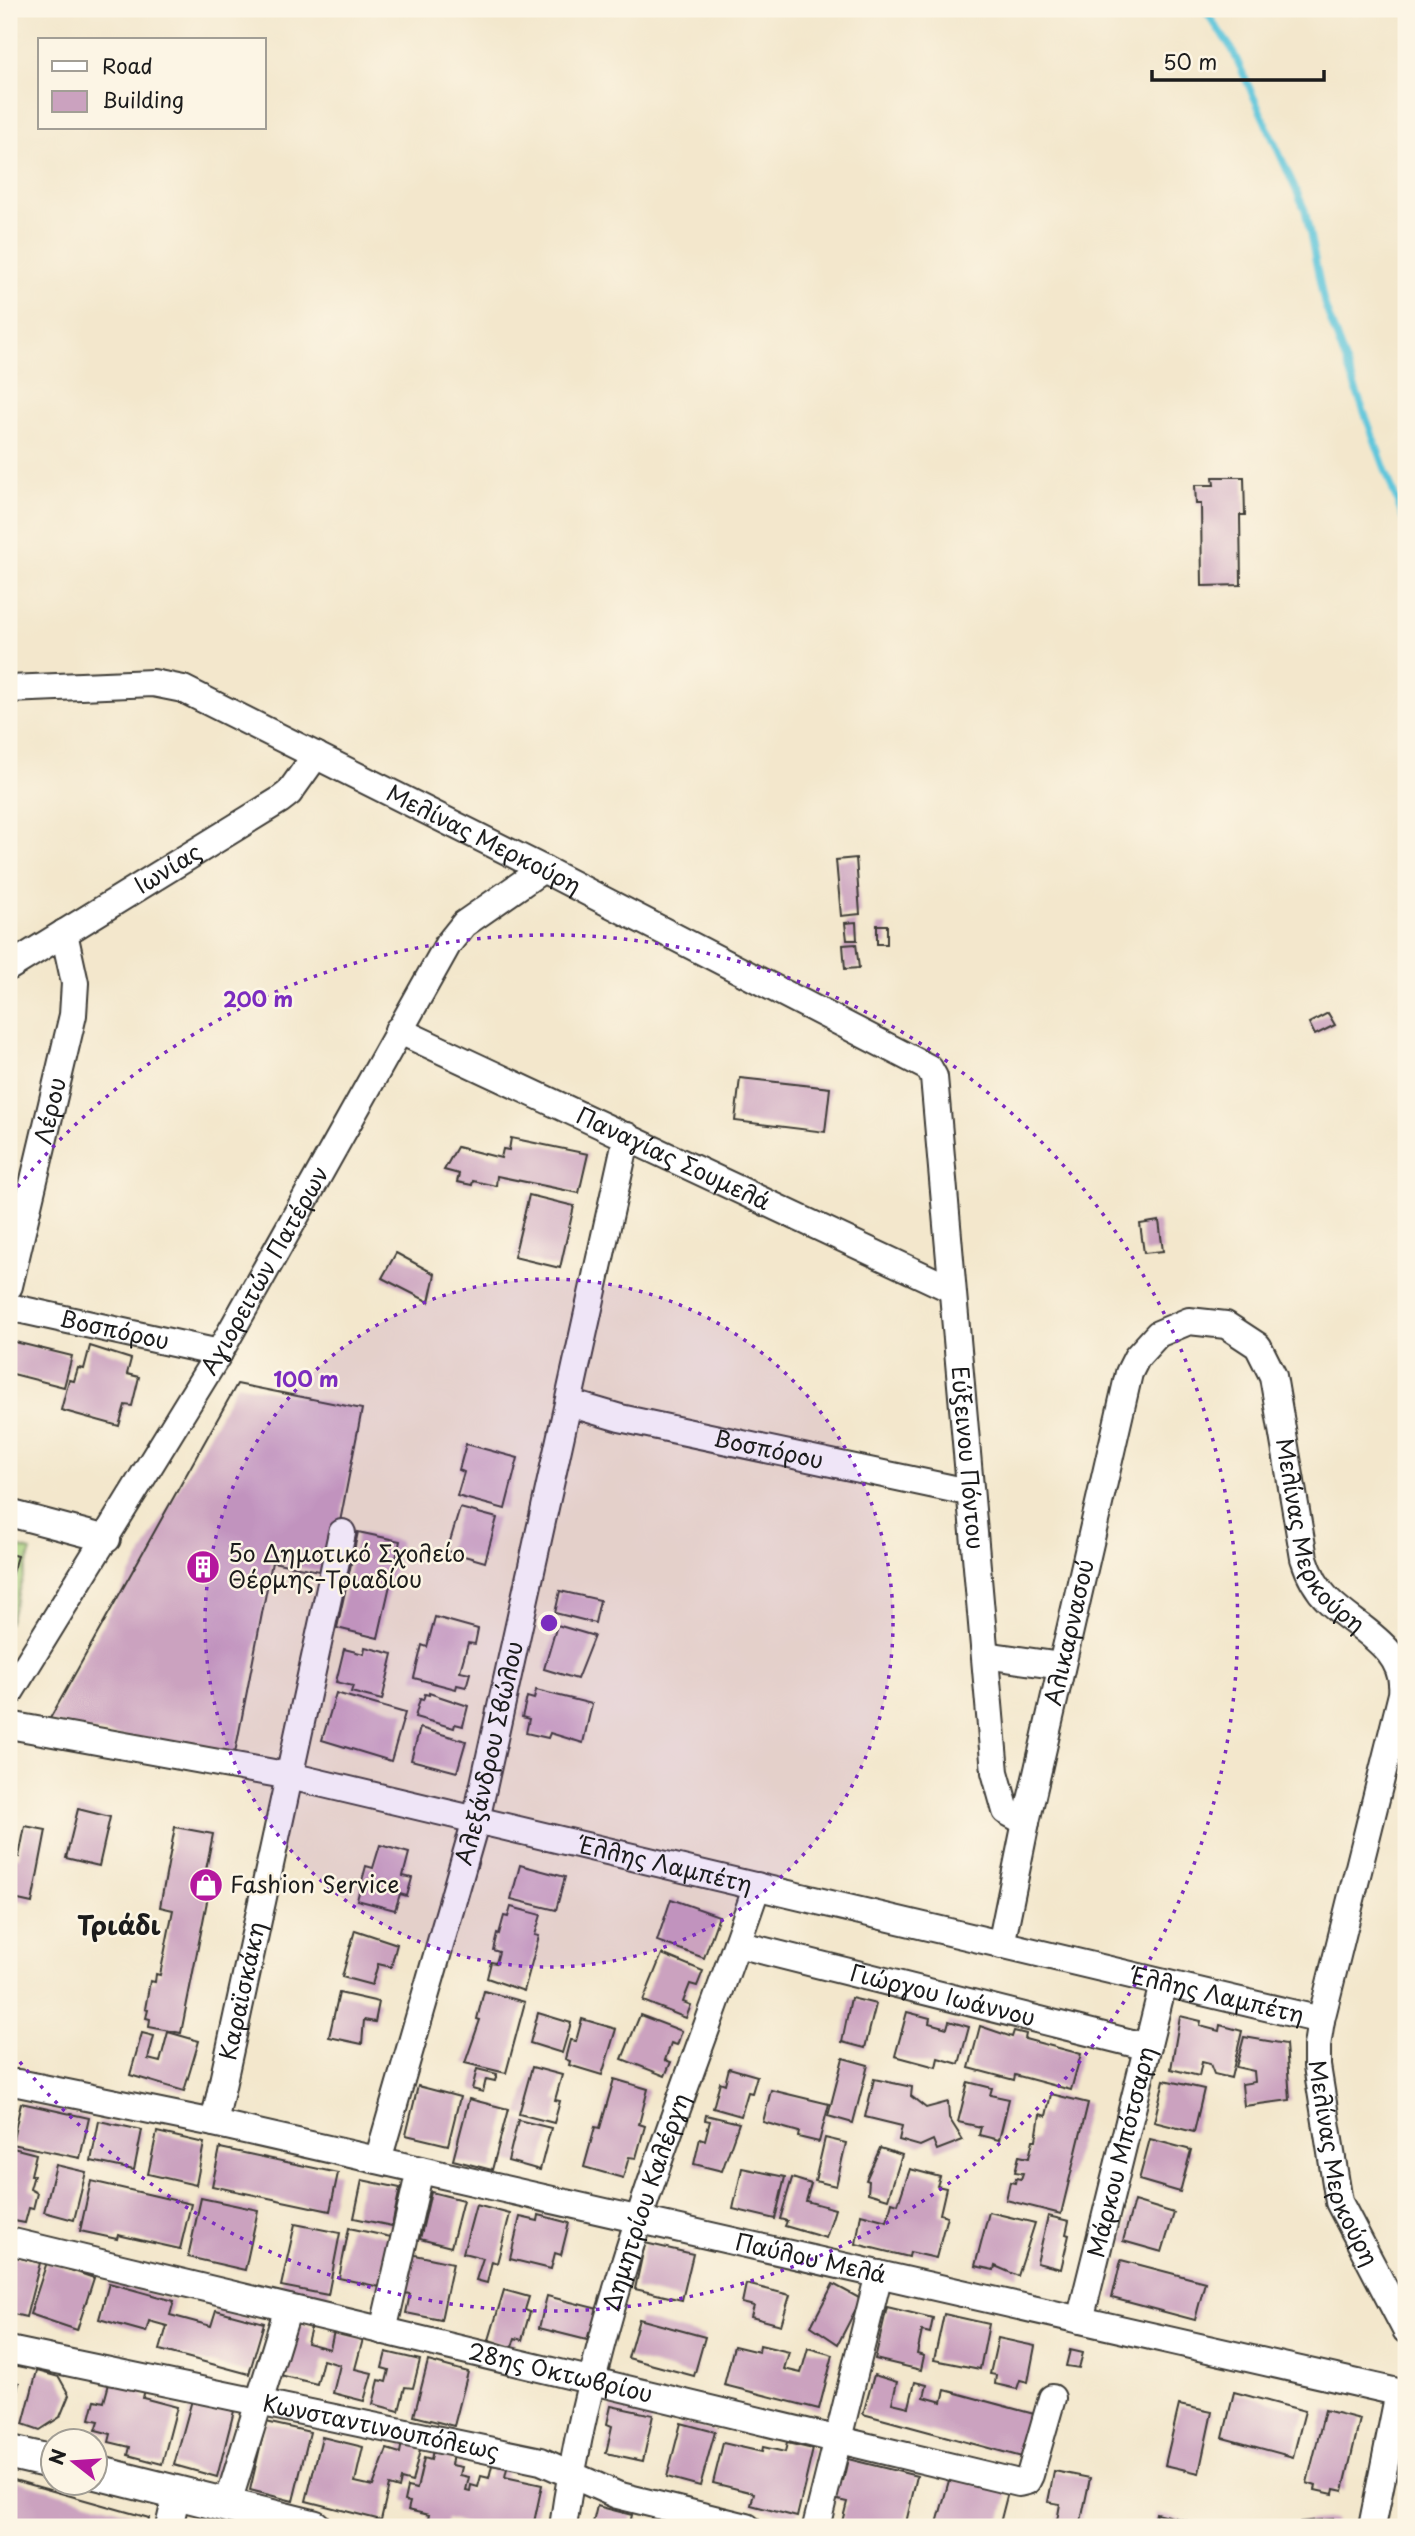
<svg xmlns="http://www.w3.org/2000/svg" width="1415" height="2536" font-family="'Playpen Sans',sans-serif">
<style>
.green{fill:#a6d07c;stroke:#61764c;stroke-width:2}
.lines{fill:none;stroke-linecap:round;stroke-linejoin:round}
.stream{stroke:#5ec6db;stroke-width:7}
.building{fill:#cba2bf}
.minor-casing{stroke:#3c3a36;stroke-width:30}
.tertiary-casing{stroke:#3c3a36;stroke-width:37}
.minor{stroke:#fff;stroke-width:26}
.tertiary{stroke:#fff;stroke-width:33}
.ring{fill:none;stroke:#7b2cbf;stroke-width:3.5;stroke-dasharray:3.5 7}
.labels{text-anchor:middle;stroke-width:5;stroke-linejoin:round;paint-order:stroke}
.street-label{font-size:23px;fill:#1c1c1c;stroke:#fcf5e5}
.poi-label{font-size:23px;fill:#1c1c1c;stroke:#fcf5e5;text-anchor:start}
.quarter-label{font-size:26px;font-weight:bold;fill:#1c1c1c;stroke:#fcf5e5}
.centre{fill:#7b2cbf;stroke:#fcf5e5;stroke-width:3.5}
.ring-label{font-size:21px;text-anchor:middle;font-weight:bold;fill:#7b2cbf;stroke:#fcf5e5;stroke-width:5;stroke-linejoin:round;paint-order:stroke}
</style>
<rect width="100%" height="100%" fill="#fcf5e5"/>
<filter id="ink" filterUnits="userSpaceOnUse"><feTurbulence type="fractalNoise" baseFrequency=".0143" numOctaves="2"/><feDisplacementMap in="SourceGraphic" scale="14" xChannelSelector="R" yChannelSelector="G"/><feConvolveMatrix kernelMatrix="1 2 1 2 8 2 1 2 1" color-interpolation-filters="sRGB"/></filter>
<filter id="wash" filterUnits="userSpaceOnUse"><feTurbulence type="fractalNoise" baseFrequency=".00686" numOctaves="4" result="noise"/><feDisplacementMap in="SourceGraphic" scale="28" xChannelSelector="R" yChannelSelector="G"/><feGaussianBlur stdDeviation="1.57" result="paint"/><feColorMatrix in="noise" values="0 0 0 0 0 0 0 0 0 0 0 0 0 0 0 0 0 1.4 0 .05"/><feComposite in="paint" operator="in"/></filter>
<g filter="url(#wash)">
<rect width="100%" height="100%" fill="#f3e7cc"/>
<!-- green -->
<path class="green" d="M9,1545L31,1551L9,1624Z"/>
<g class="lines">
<!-- stream -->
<path class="stream" d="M1204,9L1232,49L1305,210L1324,303L1406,526"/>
</g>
<g id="blocks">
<!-- building -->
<g class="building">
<path d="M1213,477H1244L1245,515H1240L1241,585L1202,586L1201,504H1196L1195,485H1214Z"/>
<path d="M856,858L860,914L841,916L836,860Z"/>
<path d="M856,922L857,940H847L845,923Z"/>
<rect x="877" y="925" width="10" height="19"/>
<path d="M856,944L859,968L845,969L843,945Z"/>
<path d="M1328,1013L1335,1025L1315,1035L1309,1023Z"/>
<path d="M740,1078L830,1088L825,1132L735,1121Z"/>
<path d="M511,1138L588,1154L579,1193L497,1176L496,1186L473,1181L472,1185L457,1182L459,1174L444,1170L457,1147L501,1158L503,1149L509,1150Z"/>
<path d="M529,1195L574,1206L560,1268L514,1257Z"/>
<path d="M1159,1221L1163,1251L1144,1253L1140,1224Z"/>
<path d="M396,1253L435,1274L429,1302L382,1278Z"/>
<path d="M11,1341L72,1356L64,1387L9,1373Z"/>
<path d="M90,1346L131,1359L127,1374L139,1377L132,1406L125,1405L119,1426L61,1410L69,1380L74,1381L78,1368L84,1369Z"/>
<path d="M237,1384L362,1409L330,1573L272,1562L234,1758L48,1722Z"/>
<path d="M466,1444L518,1458L505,1509L457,1496L464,1472L459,1470Z"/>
<path d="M460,1508L497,1518L485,1562L447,1551Z"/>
<path d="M358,1532L400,1541L378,1638L337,1628Z"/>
<path d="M9,1554L17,1556L9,1583Z"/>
<path d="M560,1591L600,1600L595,1623L555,1613Z"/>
<path d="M435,1617L478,1629L475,1644L468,1643L460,1671L470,1673L466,1687L457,1685L456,1689L414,1678L422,1645L427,1647Z"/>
<path d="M557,1625L594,1636L577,1679L544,1669Z"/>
<path d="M365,1647L393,1654L382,1700L351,1692L353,1686L336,1682L344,1649L364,1654Z"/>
<path d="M536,1690L592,1704L583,1743L550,1733L548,1738L526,1733L529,1719L522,1717L527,1697L534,1699Z"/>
<path d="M336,1693L405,1713L391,1761L322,1740Z"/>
<path d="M429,1693L468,1706L463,1726L455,1724L454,1728L415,1717L420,1699L423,1700L425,1694L429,1695Z"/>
<path d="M420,1728L466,1741L457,1772L411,1760Z"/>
<path d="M78,1809L110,1817L99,1866L66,1858Z"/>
<path d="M25,1826L46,1830L32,1903L9,1898V1855L19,1857Z"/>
<path d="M175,1827L213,1834L205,1875L212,1876L181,2033L149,2027L150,2019L146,2018L148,2010L145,2009L150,1981L155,1982L156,1974L160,1975L173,1910L160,1907Z"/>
<path d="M380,1845L409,1853L403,1876L412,1878L407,1896L400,1894L395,1910L357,1900L366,1866L373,1868Z"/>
<path d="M520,1865L565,1877L556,1910L511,1899Z"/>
<path d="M671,1899L719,1916L704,1958L657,1941Z"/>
<path d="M511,1907L541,1915L535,1935L539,1936L524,1991L487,1978L491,1962L496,1963L499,1952L493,1950L497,1933L499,1934L504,1916L508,1917Z"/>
<path d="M355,1930L397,1944L391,1967L378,1964L372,1985L342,1977Z"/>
<path d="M662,1954L703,1971L697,1986L690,1984L683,2002L691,2005L686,2018L643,2001Z"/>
<path d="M484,1991L525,2002L506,2073L465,2063L480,2020L477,2019Z"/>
<path d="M339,1993L379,2002L375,2022L364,2020L362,2044L329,2037Z"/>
<path d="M851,1998L876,2004L865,2048L842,2042Z"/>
<path d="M907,2012L930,2018L929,2023L947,2028L949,2021L969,2027L959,2064L938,2058L936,2067L895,2056Z"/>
<path d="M538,2013L571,2023L562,2053L530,2043Z"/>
<path d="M640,2015L682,2031L677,2045L671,2043L665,2060L671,2062L665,2076L622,2059Z"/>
<path d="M1180,2016L1201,2021L1200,2026L1219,2031L1220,2025L1242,2031L1231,2078L1214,2074L1210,2064L1202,2062L1199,2076L1171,2069Z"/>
<path d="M582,2019L616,2029L602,2075L569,2065L570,2061L565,2059L570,2040L576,2041Z"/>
<path d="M980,2026L1012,2037L1014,2031L1026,2034L1025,2039L1081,2054L1071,2090L1015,2075L1014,2080L969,2068Z"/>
<path d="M168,2032L199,2041L184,2091L130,2075L142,2033L154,2036L148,2059L160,2062Z"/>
<path d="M1244,2037L1286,2044L1290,2100L1244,2106L1242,2084L1255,2082L1254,2071L1236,2067Z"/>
<path d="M843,2058L868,2065L853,2123L828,2116Z"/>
<path d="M532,2067L562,2075L555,2100L560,2101L554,2123L519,2114Z"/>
<path d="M729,2068L757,2076L752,2093L748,2092L741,2116L713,2108L720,2082L725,2084Z"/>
<path d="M477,2069L497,2074L495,2081L486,2079L483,2092L472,2089Z"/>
<path d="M614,2079L648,2089L639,2124L645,2126L636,2158L629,2157L623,2178L584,2167L595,2127L600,2128Z"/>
<path d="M874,2079L912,2087L911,2096L926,2108L948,2102L949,2118L963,2140L937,2150L933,2140L920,2146L899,2140L902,2126L865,2117Z"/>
<path d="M1164,2080L1204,2089L1194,2132L1154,2122Z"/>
<path d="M968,2082L992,2088L990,2095L1009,2099L999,2140L979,2135L981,2127L958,2122Z"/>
<path d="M418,2086L460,2097L448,2145L406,2135Z"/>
<path d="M771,2090L829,2104L819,2142L798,2137L799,2132L763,2122Z"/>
<path d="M1051,2094L1088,2103L1061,2214L1006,2200L1010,2182L1015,2183L1016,2178L1021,2179L1023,2173L1015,2172L1019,2156L1029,2158L1033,2140H1036L1040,2114L1046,2116Z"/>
<path d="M469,2099L508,2109L492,2170L453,2160Z"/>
<path d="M21,2103L89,2118L80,2158L12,2144Z"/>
<path d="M706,2115L739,2123L722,2171L694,2164L700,2138L705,2140L710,2121L705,2120Z"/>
<path d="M518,2120L551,2128L540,2170L508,2161Z"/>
<path d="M99,2121L142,2130L134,2170L91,2161Z"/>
<path d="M157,2132L204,2143L196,2185L148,2174Z"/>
<path d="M825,2138L846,2143L836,2186L815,2181Z"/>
<path d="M1150,2139L1191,2150L1180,2192L1139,2180Z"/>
<path d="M9,2147L36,2154L31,2175H34L30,2189L37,2193L33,2209L29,2208L25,2223L14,2221L12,2227H9Z"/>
<path d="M220,2148L338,2173L330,2211L212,2186Z"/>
<path d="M880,2148L902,2155L888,2199L868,2193L869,2181L866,2180Z"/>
<path d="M56,2165L86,2172L74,2220L44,2212Z"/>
<path d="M742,2168L785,2177L775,2219L733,2209Z"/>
<path d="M910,2169L940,2177L937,2186L946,2188L940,2214L947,2216L936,2258L910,2252L909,2257L856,2244L861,2214L887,2221L892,2202L898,2204Z"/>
<path d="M792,2178L811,2184L806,2201L835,2209L826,2238L785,2226L787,2221L780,2219Z"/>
<path d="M362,2180L400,2188L392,2226L354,2218Z"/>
<path d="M91,2181L191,2204L180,2249L118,2235L117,2239L80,2231Z"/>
<path d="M431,2192L463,2200L451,2247L420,2239Z"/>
<path d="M201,2198L258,2210L245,2270L188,2257Z"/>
<path d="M1134,2201L1174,2213L1162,2252L1123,2241Z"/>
<path d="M476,2205L510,2214L497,2263L492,2261L487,2283L476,2280L483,2258L463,2253Z"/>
<path d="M989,2212L1035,2223L1018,2276L995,2266L994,2270L975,2266Z"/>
<path d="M539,2215L569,2223L561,2255L555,2253L551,2269L510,2259L520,2217L538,2221Z"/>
<path d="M1048,2216L1069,2221L1066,2234L1069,2235L1061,2269L1037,2263Z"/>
<path d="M295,2224L340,2233L328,2295L281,2286Z"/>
<path d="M349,2228L391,2237L380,2287L339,2278Z"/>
<path d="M645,2243L693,2254L682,2300L635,2289Z"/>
<path d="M406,2253L453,2263L441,2320L406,2313L410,2294L398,2292Z"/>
<path d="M9,2255L40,2263L26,2317L9,2313Z"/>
<path d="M1121,2260L1205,2282L1195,2320L1112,2298Z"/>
<path d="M47,2262L94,2278L77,2330L30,2314Z"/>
<path d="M109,2283L174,2301L170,2315L211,2326L216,2310L264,2323L249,2374L160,2350L167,2326L149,2321L146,2332L99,2319Z"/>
<path d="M746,2284L790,2295L781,2325L751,2317L754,2306L742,2303Z"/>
<path d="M833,2284L861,2299L838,2344L811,2326Z"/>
<path d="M504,2290L529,2297L525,2310L530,2312L522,2340L515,2338L512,2347L489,2340Z"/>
<path d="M547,2296L598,2309L595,2335L589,2333L587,2340L539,2328Z"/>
<path d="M887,2307L933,2318L930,2333L922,2331L917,2354L924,2356L921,2370L875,2359Z"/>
<path d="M944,2314L989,2324L980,2369L934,2360Z"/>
<path d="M639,2319L705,2337L694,2376L628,2358Z"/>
<path d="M294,2322L311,2327L307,2343L330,2349L334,2331L363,2339L355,2369L372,2373L364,2401L333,2393L340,2365L323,2360L317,2384L280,2375Z"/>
<path d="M998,2338L1035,2346L1028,2382L1020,2380L1017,2389L995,2384L996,2375L990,2374Z"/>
<path d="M760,2345L789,2352L784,2369L801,2373L808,2348L833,2355L819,2409L724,2385L734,2346L759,2352Z"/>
<path d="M1070,2350L1083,2353L1079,2368L1066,2366Z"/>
<path d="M386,2352L420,2360L413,2388L405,2387L399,2411L373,2404L379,2380L386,2382L389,2370L382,2368Z"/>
<path d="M428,2361L468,2372L454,2426L414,2416Z"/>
<path d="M37,2371L59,2377L69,2395L60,2417L40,2430L23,2424Z"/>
<path d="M874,2375L897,2382L892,2403L909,2407L915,2382L927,2385L924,2397L942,2402L945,2390L1034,2414L1022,2457L863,2414Z"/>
<path d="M9,2380L19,2383L10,2418H9Z"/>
<path d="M110,2380L145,2389L143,2398L177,2407L162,2464L128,2455L130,2447L109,2442L111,2434L96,2430L99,2421L90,2419L95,2400L104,2402Z"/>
<path d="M1234,2392L1305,2411L1293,2457L1223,2438Z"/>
<path d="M192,2400L234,2411L217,2477L174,2465Z"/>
<path d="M1179,2405L1212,2412L1199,2473L1165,2465Z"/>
<path d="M611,2406L653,2415L643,2461L606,2453L612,2426L607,2424Z"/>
<path d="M1325,2410L1360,2419L1343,2491L1334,2489L1333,2494L1315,2490L1316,2486L1307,2483Z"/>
<path d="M266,2422L310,2432L293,2501L250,2490Z"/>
<path d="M681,2423L715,2432L700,2486L667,2477Z"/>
<path d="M322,2437L363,2447L355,2482L373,2486L387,2449L400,2453L402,2442L421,2446L412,2482L401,2479L399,2488L389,2485L381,2520L306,2501Z"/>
<path d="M723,2443L762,2452L763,2447L785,2452L787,2443L813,2449L797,2517L751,2505L754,2493L713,2483Z"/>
<path d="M433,2450L453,2454L451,2465L462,2467L460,2475L469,2477L466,2490L470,2491L471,2485L478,2487L481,2476L489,2478L492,2465L507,2468L505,2477L542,2485L533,2527H470V2525L447,2519L445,2526L427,2522L429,2515L408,2510L410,2502L404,2501L407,2487L417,2489L424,2458L431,2460Z"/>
<path d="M848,2459L917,2476L905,2527L841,2526L847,2502L833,2499L838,2480L843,2481Z"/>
<path d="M1054,2471L1090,2478L1080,2526L1057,2521L1060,2504L1048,2502Z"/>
<path d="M950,2477L1008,2492L999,2527H936Z"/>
<path d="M14,2480L149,2518L147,2527H9V2499Z"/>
<path d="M597,2506L632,2515L629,2527H592Z"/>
<path d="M1156,2513L1192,2522L1191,2527H1153Z"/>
<path d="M1334,2519L1335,2527H1300V2522Z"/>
<path d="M1285,2523V2527H1260V2525Z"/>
</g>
</g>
</g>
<g filter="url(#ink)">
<use href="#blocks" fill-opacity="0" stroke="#3c3a36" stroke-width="2"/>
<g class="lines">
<!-- minor casing -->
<g class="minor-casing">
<g id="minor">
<path id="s1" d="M9,689L153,683L183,689L543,869L929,1068L934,1077L995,1772L1006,1811L1026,1822"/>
<path id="s2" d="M9,967L280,800L289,793L316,755"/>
<path id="s3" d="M398,1030L951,1289"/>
<path id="s4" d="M9,1286L73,1015L75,983L64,933"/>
<path id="s5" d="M9,1307L219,1353"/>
<path id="s6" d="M569,1403L620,1418L968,1492"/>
<path d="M9,1513L107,1539"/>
<path d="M985,1655L1061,1666"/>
<path id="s7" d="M9,1694L219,1353L448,944L464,924L543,869"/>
<path id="s8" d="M9,1725L290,1776L1321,2020"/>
<path id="s9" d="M737,1944L1148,2047"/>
<path id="s10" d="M1001,1945L1026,1822L1129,1373L1137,1357L1158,1334L1189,1321L1226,1325L1258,1346L1273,1376L1304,1558C1309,1574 1316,1588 1328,1600C1355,1628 1407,1647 1402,1694L1321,2020L1317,2046V2066L1339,2202L1406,2330"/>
<path id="s11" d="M9,2084L18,2083L214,2123L1406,2394"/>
<path id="s12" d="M214,2123L342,1533"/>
<path id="s13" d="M378,2160L476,1820L627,1136"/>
<path id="s14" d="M9,2241L1019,2483L1027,2481L1030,2475L1052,2398"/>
<path id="s15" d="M1080,2320L1163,1984"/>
<path d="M383,2331L420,2170"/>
<path id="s16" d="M9,2350L541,2461L617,2495L747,2527"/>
<path d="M227,2506L288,2308"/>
<path d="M169,2527L177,2493"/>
<path id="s17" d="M563,2527C594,2305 685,2096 757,1886"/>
<path d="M816,2527L879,2274"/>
<path d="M1372,2527L1399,2392"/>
</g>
</g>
<!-- tertiary casing -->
<g class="tertiary-casing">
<g id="tertiary">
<path d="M9,2452L52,2462"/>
<path d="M94,2472L314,2527"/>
</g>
</g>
<!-- minor -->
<use href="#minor" class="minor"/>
<!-- tertiary -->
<use href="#tertiary" class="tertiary"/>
</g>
</g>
<!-- distance rings -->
<circle cx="549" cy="1623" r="344" fill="#7b2cbf" fill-opacity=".12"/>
<g class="ring">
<circle cx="549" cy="1623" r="344"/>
<path d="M11 1195A688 688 0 1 1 11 2051"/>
</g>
<!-- icons -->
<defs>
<g id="building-disc" transform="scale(1.75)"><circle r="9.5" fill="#b5179e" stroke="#fcf5e5"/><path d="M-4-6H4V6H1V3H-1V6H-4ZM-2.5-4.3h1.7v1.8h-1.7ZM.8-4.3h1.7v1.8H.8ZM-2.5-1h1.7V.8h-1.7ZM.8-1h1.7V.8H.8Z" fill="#fff"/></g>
<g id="shop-disc" transform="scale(1.75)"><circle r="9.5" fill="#b5179e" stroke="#fcf5e5"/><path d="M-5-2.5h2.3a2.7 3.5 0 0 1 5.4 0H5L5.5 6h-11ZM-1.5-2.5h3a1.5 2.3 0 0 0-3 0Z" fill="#fff"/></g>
</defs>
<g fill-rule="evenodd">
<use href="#building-disc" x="203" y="1567"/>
<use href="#shop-disc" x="206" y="1885"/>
</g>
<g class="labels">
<!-- street labels -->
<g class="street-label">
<text dy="8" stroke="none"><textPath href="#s1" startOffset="511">Μελίνας Μερκούρη</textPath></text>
<text dy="8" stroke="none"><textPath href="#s2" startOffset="187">Ιωνίας</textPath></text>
<text dy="8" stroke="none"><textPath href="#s4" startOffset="180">Λέρου</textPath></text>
<text dy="8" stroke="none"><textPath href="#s3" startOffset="304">Παναγίας Σουμελά</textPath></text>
<text dy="8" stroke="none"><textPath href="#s7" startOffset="495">Αγιορειτών Πατέρων</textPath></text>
<text dy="8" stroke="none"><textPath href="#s5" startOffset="108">Βοσπόρου</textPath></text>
<text dy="8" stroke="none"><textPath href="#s6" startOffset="205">Βοσπόρου</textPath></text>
<text dy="8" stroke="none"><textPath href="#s1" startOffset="1404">Εύξεινου Πόντου</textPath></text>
<text dy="8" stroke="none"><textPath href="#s10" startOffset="948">Μελίνας Μερκούρη</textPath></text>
<text dy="8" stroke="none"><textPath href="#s10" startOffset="320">Αλικαρνασού</textPath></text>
<text dy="8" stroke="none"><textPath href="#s13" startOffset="422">Αλεξάνδρου Σβώλου</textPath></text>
<text dy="8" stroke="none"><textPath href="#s8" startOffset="672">Έλλης Λαμπέτη</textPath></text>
<text dy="8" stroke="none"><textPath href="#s12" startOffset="135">Καραϊσκάκη</textPath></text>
<text dy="8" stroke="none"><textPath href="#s9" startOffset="212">Γιώργου Ιωάννου</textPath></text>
<text dy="8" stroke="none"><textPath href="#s8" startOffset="1239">Έλλης Λαμπέτη</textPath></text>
<text dy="8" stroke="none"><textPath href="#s15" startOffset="173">Μάρκου Μπότσαρη</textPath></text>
<text dy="8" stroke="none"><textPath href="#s10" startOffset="1620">Μελίνας Μερκούρη</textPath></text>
<text dy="8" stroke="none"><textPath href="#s17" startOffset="336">Δημητρίου Καλέργη</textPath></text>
<text dy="8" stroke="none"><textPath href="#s11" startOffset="821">Παύλου Μελά</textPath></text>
<text dy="8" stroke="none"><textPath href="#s14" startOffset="567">28ης Οκτωβρίου</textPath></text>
<text dy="8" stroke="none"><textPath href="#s16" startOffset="380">Κωνσταντινουπόλεως</textPath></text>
</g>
<!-- poi labels -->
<g class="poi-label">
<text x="228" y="1562">5ο Δημοτικό Σχολείο<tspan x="228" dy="26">Θέρμης–Τριαδίου</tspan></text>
<text x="230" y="1893">Fashion Service</text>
</g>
<!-- quarter labels -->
<g class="quarter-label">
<text x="119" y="1935">Τριάδι</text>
</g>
</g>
<circle cx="549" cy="1623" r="10" class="centre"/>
<g class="ring-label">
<text x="258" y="1007">200 m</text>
<text x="306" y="1387">100 m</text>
</g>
<!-- margin -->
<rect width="1415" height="2536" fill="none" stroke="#fcf5e5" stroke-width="35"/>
<!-- legend -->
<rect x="38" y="38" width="228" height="91" fill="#fcf5e5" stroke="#a29e95" stroke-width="2"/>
<rect x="52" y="61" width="35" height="10" fill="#ffffff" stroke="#a29e95" stroke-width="2"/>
<text x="102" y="74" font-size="21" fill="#1c1c1c">Road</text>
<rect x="52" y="91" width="35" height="21" fill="#cba2bf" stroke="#a29e95" stroke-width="2"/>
<text x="102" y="108" font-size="21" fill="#1c1c1c">Building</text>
<!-- north arrow -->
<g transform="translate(74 2462) rotate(287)"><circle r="33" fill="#fcf5e5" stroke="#a29e95" stroke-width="2"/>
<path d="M0-5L12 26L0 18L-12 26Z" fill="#b5179e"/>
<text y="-10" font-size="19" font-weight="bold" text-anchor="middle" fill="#1c1c1c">N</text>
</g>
<!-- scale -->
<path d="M1152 70v10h172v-10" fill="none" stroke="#1c1c1c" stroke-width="3.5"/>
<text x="1163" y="70" font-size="21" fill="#1c1c1c" stroke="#fcf5e5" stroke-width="5" paint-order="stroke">50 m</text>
</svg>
